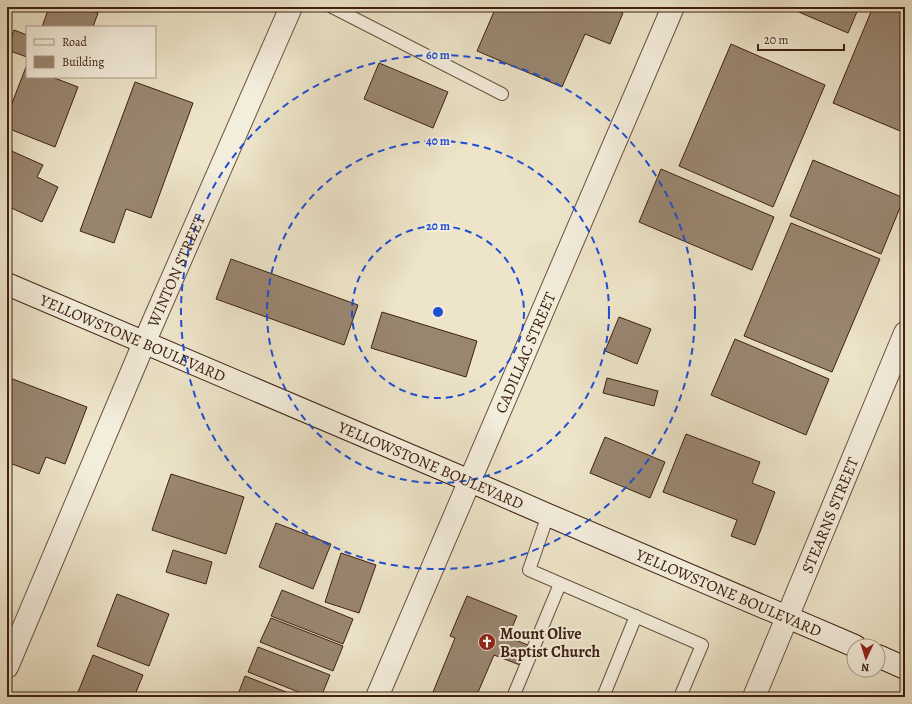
<svg xmlns="http://www.w3.org/2000/svg" width="912" height="704" font-family="Alegreya,serif">
<style>
.building{fill:#998671;stroke:#3f2011}
.lines{fill:none;stroke-linecap:round;stroke-linejoin:round}
.lane-casing{stroke:#6a513f;stroke-width:14}
.street-casing{stroke:#6a513f;stroke-width:24}
.secondary-casing{stroke:#3f2011;stroke-width:24}
.lane{stroke:#f3eddc;stroke-width:12}
.street{stroke:#f3eddc;stroke-width:22}
.secondary{stroke:#f3eddc;stroke-width:22}
.ring{fill:none;stroke:#1d4ed8;stroke-width:2;stroke-dasharray:7 5}
.labels{text-anchor:middle;stroke-width:4;stroke-linejoin:round;paint-order:stroke}
.street-label{font-size:16px;fill:#3f2011;stroke:#f3eddc}
.poi-label{font-size:16px;font-weight:bold;fill:#3f2011;stroke:#f3eddc;text-anchor:start}
.centre{fill:#1d4ed8;stroke:#f3eddc;stroke-width:2}
.ring-label{font-size:12px;text-anchor:middle;font-weight:bold;fill:#1d4ed8;stroke:#f3eddc;stroke-width:4;stroke-linejoin:round;paint-order:stroke}
</style>
<rect width="100%" height="100%" fill="#ede4c9"/>
<filter id="stains"><feTurbulence type="fractalNoise" baseFrequency=".005" numOctaves="4"/><feColorMatrix values="0 0 0 0 .2 0 0 0 0 .09 0 0 0 0 .02 0 0 0 .5 -.17"/></filter>
<radialGradient id="worn" r=".72"><stop offset=".6" stop-color="#630" stop-opacity="0"/><stop offset="1" stop-color="#630" stop-opacity=".3"/></radialGradient>
<!-- building -->
<g class="building">
<path d="M49,7H80L98,13L93,27H42Z"/>
<path d="M496,7H609L623,13L610,44L585,34L562,87L477,51Z"/>
<path d="M787,7H859L848,33Z"/>
<path d="M873,7H905V133L833,103Z"/>
<path d="M14,30L27,35V57L7,50Z"/>
<path d="M731,44L825,85L773,207L679,166Z"/>
<path d="M379,63L448,92L433,128L364,99Z"/>
<path d="M26,67H27V77H52L78,87L55,147L7,128V116Z"/>
<path d="M135,82L193,103L151,218L126,209L114,243L80,231Z"/>
<path d="M7,149L43,165L37,177L58,187L42,222L7,206Z"/>
<path d="M813,160L904,198L881,254L790,216Z"/>
<path d="M661,169L774,217L752,270L639,222Z"/>
<path d="M791,223L880,259L832,372L744,336Z"/>
<path d="M231,259L358,305L344,345L216,299Z"/>
<path d="M382,312L477,341L466,377L371,348Z"/>
<path d="M619,317L651,329L637,364L605,351Z"/>
<path d="M735,339L829,379L806,435L711,395Z"/>
<path d="M10,378L87,407L65,464L46,457L39,474L7,462V453L12,440L7,438V385Z"/>
<path d="M607,378L658,391L654,406L603,393Z"/>
<path d="M686,434L760,462L752,483L775,492L755,545L731,536L737,520L663,492Z"/>
<path d="M605,437L665,462L650,498L590,473Z"/>
<path d="M171,474L244,497L226,554L152,530Z"/>
<path d="M276,523L331,544L313,589L259,567Z"/>
<path d="M173,550L212,562L206,584L166,572Z"/>
<path d="M341,553L376,565L359,613L325,602Z"/>
<path d="M282,590L353,619L343,644L271,616Z"/>
<path d="M117,594L169,614L149,666L97,646Z"/>
<path d="M467,596L517,616L508,637L533,647L525,667L494,655L476,697H431L455,638L450,636Z"/>
<path d="M271,618L343,646L333,671L260,642Z"/>
<path d="M258,647L330,675L321,697H311L248,672Z"/>
<path d="M93,655L143,675L134,697H76Z"/>
<path d="M245,676L299,697H237Z"/>
</g>
<g class="lines">
<!-- lane casing -->
<g class="lane-casing">
<g id="lane">
<path d="M332,7L502,94"/>
<path d="M548,515L529,570L702,645L680,697"/>
<path d="M513,697L560,584"/>
<path d="M603,697L636,616"/>
</g>
</g>
<!-- street casing -->
<g class="street-casing">
<g id="street">
<path id="s1" d="M7,667L144,343L291,7"/>
<path id="s2" d="M377,697L673,7"/>
<path id="s3" d="M754,697L905,333"/>
</g>
</g>
<!-- secondary casing -->
<g class="secondary-casing">
<g id="secondary">
<path id="s4" d="M7,284L470,481L548,515L855,646"/>
<path d="M878,656L905,668"/>
</g>
</g>
<!-- lane -->
<use href="#lane" class="lane"/>
<!-- street -->
<use href="#street" class="street"/>
<!-- secondary -->
<use href="#secondary" class="secondary"/>
</g>
<!-- distance rings -->
<g class="ring">
<circle cx="438" cy="312" r="86"/>
<circle cx="438" cy="312" r="171"/>
<circle cx="438" cy="312" r="257"/>
</g>
<!-- icons -->
<defs>
<g id="church-disc" transform="scale(0.9)"><circle r="9.5" fill="#8f2418" stroke="#f3eddc"/><path d="M-1.2-6h2.4v3.5h3.3v2.4h-3.3V6h-2.4V-.1h-3.3v-2.4h3.3Z" fill="#fff"/></g>
</defs>
<g fill-rule="evenodd">
<use href="#church-disc" x="487" y="642"/>
</g>
<g class="labels">
<!-- street labels -->
<g class="street-label">
<text dy="6" stroke="none"><textPath href="#s1" startOffset="431">WINTON STREET</textPath></text>
<text dy="6" stroke="none"><textPath href="#s4" startOffset="137">YELLOWSTONE BOULEVARD</textPath></text>
<text dy="6" stroke="none"><textPath href="#s2" startOffset="375">CADILLAC STREET</textPath></text>
<text dy="6" stroke="none"><textPath href="#s4" startOffset="461">YELLOWSTONE BOULEVARD</textPath></text>
<text dy="6" stroke="none"><textPath href="#s3" startOffset="197">STEARNS STREET</textPath></text>
<text dy="6" stroke="none"><textPath href="#s4" startOffset="785">YELLOWSTONE BOULEVARD</textPath></text>
</g>
<!-- poi labels -->
<g class="poi-label">
<text x="500" y="639">Mount Olive<tspan x="500" dy="18">Baptist Church</tspan></text>
</g>
</g>
<circle cx="438" cy="312" r="6" class="centre"/>
<g class="ring-label">
<text x="438" y="59">60 m</text>
<text x="438" y="145">40 m</text>
<text x="438" y="230">20 m</text>
</g>
<!-- margin -->
<rect width="912" height="704" fill="none" stroke="#ede4c9" stroke-width="24"/>
<rect x="8" y="8" width="896" height="688" fill="none" stroke="#3f2011" stroke-width="2"/>
<rect x="12" y="12" width="888" height="680" fill="none" stroke="#3f2011"/>
<!-- legend -->
<rect x="26" y="26" width="130" height="52" fill="#f3eddc" stroke="#ab9b8b"/>
<rect x="34" y="39" width="20" height="6" fill="#f3eddc" stroke="#ab9b8b"/>
<text x="62" y="46" font-size="12" fill="#3f2011">Road</text>
<rect x="34" y="56" width="20" height="12" fill="#998671" stroke="#ab9b8b"/>
<text x="62" y="66" font-size="12" fill="#3f2011">Building</text>
<!-- north arrow -->
<g transform="translate(866 658) rotate(184)"><circle r="19" fill="#f3eddc" stroke="#ab9b8b"/>
<path d="M0-3L7 15L0 10L-7 15Z" fill="#8f2418"/>
<text y="-6" font-size="11" font-weight="bold" text-anchor="middle" fill="#3f2011">N</text>
</g>
<!-- scale -->
<path d="M758 44v6h86v-6" fill="none" stroke="#3f2011" stroke-width="2"/>
<text x="764" y="44" font-size="12" fill="#3f2011" stroke="#f3eddc" stroke-width="3" paint-order="stroke">20 m</text>
<rect width="100%" height="100%" filter="url(#stains)"/>
<rect width="100%" height="100%" fill="url(#worn)"/>
</svg>
